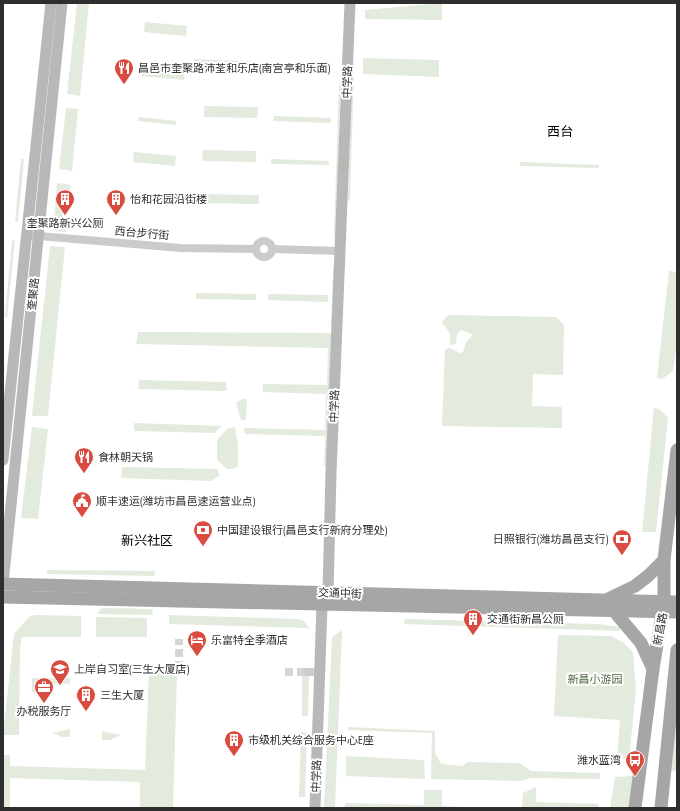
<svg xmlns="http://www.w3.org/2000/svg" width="680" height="811" font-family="'PT Sans Narrow','Noto Sans SC',sans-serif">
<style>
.green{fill:#e2ebdd}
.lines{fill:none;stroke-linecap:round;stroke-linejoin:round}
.street-tunnel{stroke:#d5d5d5;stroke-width:8;stroke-dasharray:8 4;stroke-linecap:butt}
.street{stroke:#cbcbcb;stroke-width:8}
.secondary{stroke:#b8b8b8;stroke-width:11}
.primary{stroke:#a6a6a6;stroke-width:13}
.labels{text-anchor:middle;stroke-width:4;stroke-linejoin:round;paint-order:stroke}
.poi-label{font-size:11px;fill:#2e2e2e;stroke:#fff;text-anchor:start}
.street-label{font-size:11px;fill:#2e2e2e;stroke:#fff}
.park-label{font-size:11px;fill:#4b673f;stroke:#fff}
.quarter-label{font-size:13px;fill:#000;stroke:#fff}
</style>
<rect width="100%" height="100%" fill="#fff"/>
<!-- green -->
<g class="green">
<path d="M77,3H89L80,96L67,94Z"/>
<path d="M442,3V20L365,19V10Z"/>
<path d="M145,22L187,26L186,36L144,32Z"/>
<path d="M363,58L439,60V77L363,74Z"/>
<path d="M194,59L260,62V74L194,73Z"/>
<path d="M143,66L185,70L184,80L142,76Z"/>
<path d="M352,68L354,69L350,200H348Z"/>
<path d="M341,80L336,235H334L339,81Z"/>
<path d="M204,106L258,107L257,118L204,117Z"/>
<path d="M66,108L78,109L72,171L59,169Z"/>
<path d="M274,116L331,118V123L273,121Z"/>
<path d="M138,117L176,121V125L138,121Z"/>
<path d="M203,150L256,151V162L202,161Z"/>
<path d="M134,152L176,156L175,166L133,162Z"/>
<path d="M21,159H24L18,222L15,221Z"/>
<path d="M271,159L329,161V165L271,164Z"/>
<path d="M520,162L599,165V168L520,166Z"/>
<path d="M57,183L71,185L69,206H63L62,219L68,220L66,232L53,231Z"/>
<path d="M198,194L259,195V204L198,203Z"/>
<path d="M12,240L15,241L7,317H5Z"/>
<path d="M50,246L65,247L48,416H32Z"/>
<path d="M333,269H335L328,463L324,467L325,436L245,434L244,428L325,430L326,394L263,392V384L327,385L328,348L136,344L138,332L331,333Z"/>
<path d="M669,271L677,272V340L673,371L662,379L657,378Z"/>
<path d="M196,293L256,294V300L196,299Z"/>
<path d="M268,294L328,295V302L268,300Z"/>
<path d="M448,315L556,317L564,325L563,375L533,374L532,406L562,407V428L442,426L445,349L450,348L459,353L463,352L466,342L472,336V334L461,330L457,334L456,344L450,345V334L442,322Z"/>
<path d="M139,380L226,382L227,391L138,389Z"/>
<path d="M243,399H247L246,420H241L236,403Z"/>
<path d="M654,408L659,409L668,418L656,532H642Z"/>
<path d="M134,423L222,426L214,433L134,431Z"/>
<path d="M32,427L48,429L38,519L21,518Z"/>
<path d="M235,427L238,445V467L232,469H227L217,460V440L227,429Z"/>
<path d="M122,467L217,469L220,475L211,481L121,478Z"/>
<path d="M47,570L155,571L154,576L47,574Z"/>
<path d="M104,608L152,609L153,615L98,614L100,609Z"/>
<path d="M35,615L81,616V637H22L20,649L19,735H3L14,634L29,617Z"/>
<path d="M169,615L299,619L304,621L309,628L169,624Z"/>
<path d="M96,617L147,618V637H96Z"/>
<path d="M405,619L598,624L620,627V631L404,624Z"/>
<path d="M342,630L335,808H324L332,637Z"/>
<path d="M558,635L611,636L624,643L633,652L636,690L629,759L617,758L620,720L554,716Z"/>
<path d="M149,672L177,674L173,808H140V782L10,778V808H3V755H10V766L145,770Z"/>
<path d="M302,676H309L308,716H302Z"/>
<path d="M32,678H70V684L42,683V692H32Z"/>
<path d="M677,702V772L670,770Z"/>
<path d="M348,727L435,731V753L441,764L462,766L468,762L519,763L531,771L600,773V779L530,778L520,781L431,779L432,733L348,730Z"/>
<path d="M70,729V737H62L52,733Z"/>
<path d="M102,731L121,735L110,740H102Z"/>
<path d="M301,732L307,733L305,797H299Z"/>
<path d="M346,756L424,760L425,779L346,776Z"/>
<path d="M633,776L629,808H610L615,777Z"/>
<path d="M536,787V802L599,804L598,808H522L523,793Z"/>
<path d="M424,790H442V806L485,808H345V803L424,805Z"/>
</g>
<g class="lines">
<!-- street-tunnel -->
<g class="street-tunnel">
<path d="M179,669V639"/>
<path d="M285,672H307"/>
</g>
<!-- street -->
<g class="street">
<path d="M27,235L181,248L256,249"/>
<circle cx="264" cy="249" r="8"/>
<path d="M272,249L340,251"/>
<path d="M307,672H319"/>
</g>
<!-- secondary -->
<g class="secondary">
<path d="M3,460L51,3"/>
<path d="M3,584L62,3"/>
<path d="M315,808L322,605L328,593L331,473L350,3"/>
</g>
<!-- primary -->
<g class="primary">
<path d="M3,584L677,602"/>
<path d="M3,597L677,612"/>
<path d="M608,599L635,586L648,576L664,560"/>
<path d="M614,611L641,643L653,669"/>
<path d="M635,808L653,669L664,602V560L677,450"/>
<path d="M661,808L677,650"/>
</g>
</g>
<!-- icons -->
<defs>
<g id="restaurant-pin" transform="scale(1)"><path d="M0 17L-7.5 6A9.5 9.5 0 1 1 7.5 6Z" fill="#d84b3e" stroke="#fff"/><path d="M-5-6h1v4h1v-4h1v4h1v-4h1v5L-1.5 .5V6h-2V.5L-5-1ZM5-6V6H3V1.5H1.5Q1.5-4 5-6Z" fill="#fff"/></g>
<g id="building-pin" transform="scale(1)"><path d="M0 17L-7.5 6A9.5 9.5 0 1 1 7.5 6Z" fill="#d84b3e" stroke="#fff"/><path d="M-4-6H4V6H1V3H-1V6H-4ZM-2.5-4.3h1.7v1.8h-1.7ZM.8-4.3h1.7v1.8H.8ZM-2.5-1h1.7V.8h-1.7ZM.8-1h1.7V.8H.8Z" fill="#fff"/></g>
<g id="civic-pin" transform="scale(1)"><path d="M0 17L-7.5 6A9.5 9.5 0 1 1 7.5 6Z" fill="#d84b3e" stroke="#fff"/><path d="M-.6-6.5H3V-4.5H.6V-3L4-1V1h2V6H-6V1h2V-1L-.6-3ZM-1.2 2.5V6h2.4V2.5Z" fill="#fff"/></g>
<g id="bank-pin" transform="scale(1)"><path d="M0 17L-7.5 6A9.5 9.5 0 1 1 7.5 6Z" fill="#d84b3e" stroke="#fff"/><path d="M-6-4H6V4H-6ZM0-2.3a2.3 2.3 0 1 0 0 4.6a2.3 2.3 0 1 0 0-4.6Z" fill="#fff"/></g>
<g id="hotel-pin" transform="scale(1)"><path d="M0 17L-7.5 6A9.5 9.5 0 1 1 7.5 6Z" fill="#d84b3e" stroke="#fff"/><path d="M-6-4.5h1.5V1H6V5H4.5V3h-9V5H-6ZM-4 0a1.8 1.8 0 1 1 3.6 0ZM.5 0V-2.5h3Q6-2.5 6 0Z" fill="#fff"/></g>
<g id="school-pin" transform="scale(1)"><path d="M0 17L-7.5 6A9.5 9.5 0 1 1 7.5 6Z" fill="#d84b3e" stroke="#fff"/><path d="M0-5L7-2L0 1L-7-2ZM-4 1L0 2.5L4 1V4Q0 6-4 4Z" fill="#fff"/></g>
<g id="office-pin" transform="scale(1)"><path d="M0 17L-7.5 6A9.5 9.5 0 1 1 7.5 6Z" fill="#d84b3e" stroke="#fff"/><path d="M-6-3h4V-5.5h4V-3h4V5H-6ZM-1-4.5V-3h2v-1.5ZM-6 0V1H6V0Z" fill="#fff"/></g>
<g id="bus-pin" transform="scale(1)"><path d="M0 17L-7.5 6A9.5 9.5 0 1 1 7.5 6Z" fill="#d84b3e" stroke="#fff"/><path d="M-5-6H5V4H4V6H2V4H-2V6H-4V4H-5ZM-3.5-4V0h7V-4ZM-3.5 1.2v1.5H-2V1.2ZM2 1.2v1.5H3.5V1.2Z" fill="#fff"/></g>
</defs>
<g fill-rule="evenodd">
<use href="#restaurant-pin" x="124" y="68"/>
<use href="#building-pin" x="65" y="199"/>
<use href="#building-pin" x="116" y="199"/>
<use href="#restaurant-pin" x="84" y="457"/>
<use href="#civic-pin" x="82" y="501"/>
<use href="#bank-pin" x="203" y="530"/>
<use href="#bank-pin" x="622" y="539"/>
<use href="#building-pin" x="473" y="619"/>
<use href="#hotel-pin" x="197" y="640"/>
<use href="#school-pin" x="60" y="669"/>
<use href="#office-pin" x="44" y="687"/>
<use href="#building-pin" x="86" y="695"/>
<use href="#building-pin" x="234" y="740"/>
<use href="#bus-pin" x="635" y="760"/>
</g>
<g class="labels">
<!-- poi labels -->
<g class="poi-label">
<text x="138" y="72">昌邑市奎聚路沛荃和乐店(南宫亭和乐面)</text>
<text x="130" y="203">怡和花园沿街楼</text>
<text x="65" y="227" text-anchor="middle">奎聚路新兴公厕</text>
<text x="98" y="461">食林朝天锅</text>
<text x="96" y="505">顺丰速运(潍坊市昌邑速运营业点)</text>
<text x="217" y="534">中国建设银行(昌邑支行新府分理处)</text>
<text x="608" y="543" text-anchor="end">日照银行(潍坊昌邑支行)</text>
<text x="487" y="623">交通街新昌公厕</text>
<text x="211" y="644">乐富特全季酒店</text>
<text x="74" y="673">上岸自习室(三生大厦店)</text>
<text x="100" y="699">三生大厦</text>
<text x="44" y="715" text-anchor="middle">办税服务厅</text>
<text x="248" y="744">市级机关综合服务中心E座</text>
<text x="621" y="764" text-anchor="end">潍水蓝湾</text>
</g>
<!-- street labels -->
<g class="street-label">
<text transform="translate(347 82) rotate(-88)" y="4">中学路</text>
<text transform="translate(142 233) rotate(5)" y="4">西台步行街</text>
<text transform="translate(33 294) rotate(-84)" y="4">奎聚路</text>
<text transform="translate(334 406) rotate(-88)" y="4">中学路</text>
<text transform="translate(340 593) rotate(2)" y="4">交通中街</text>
<text transform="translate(660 629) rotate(-80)" y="4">新昌路</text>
<text transform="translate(316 776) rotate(-88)" y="4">中学路</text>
</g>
<!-- park labels -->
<g class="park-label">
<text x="595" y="683">新昌小游园</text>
</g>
<!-- quarter labels -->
<g class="quarter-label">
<text x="560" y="136">西台</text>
<text x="147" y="545">新兴社区</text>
</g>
</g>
<!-- border -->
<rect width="680" height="811" fill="none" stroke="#2e2e2e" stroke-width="8"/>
</svg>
